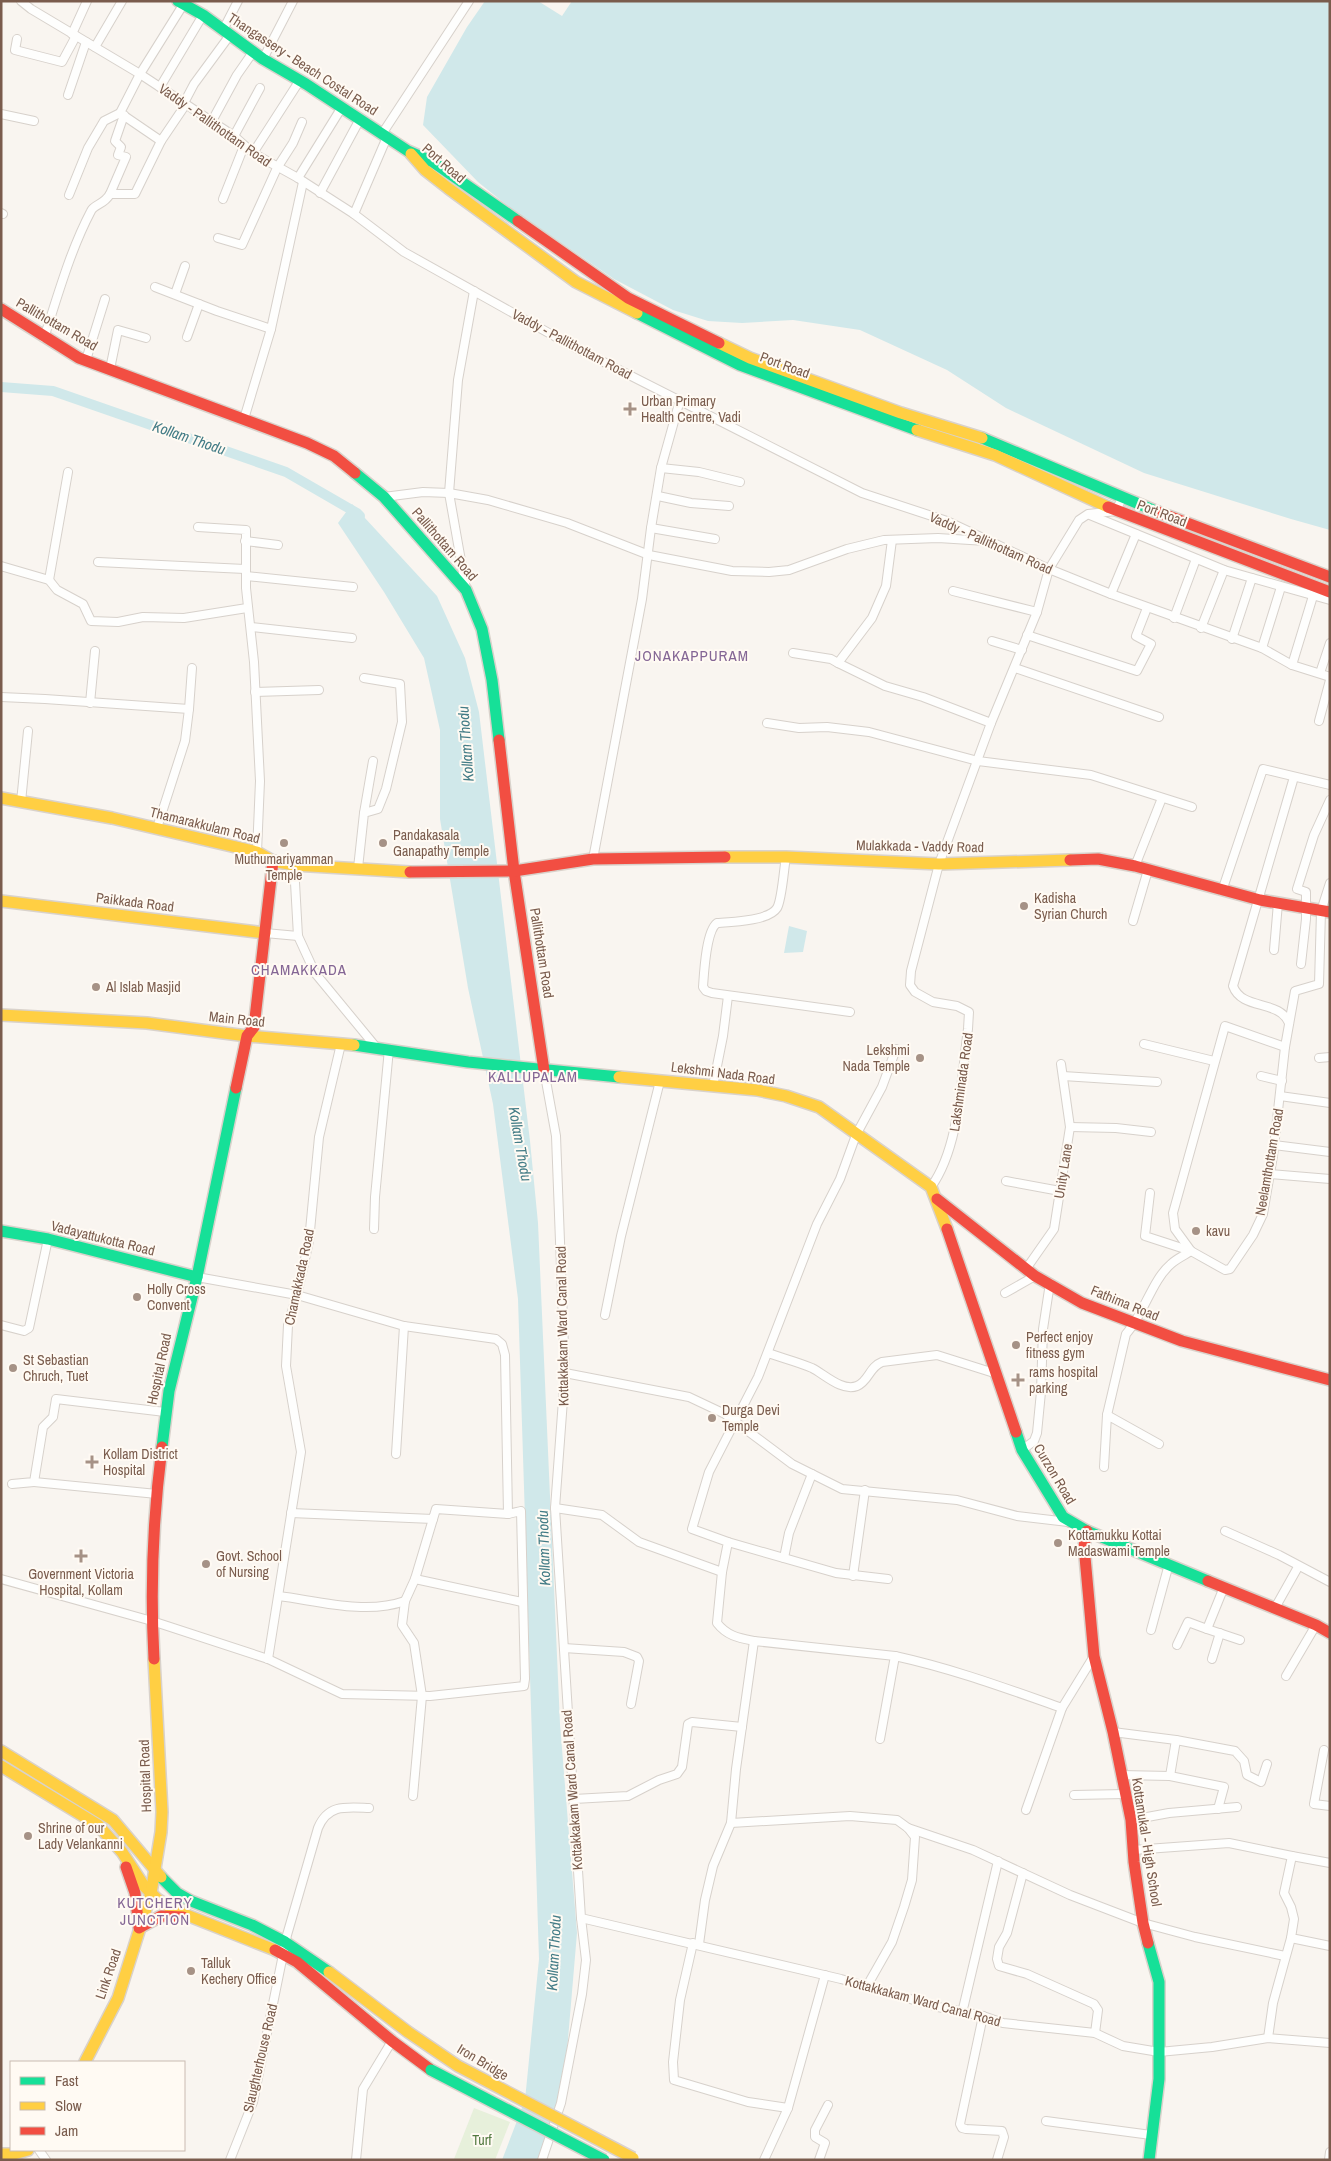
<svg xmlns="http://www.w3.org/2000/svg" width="1331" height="2161" font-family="'Archivo Narrow',sans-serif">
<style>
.green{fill:#e7f0db}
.water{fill:#d0e8ea}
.pier{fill:#f9f5f0}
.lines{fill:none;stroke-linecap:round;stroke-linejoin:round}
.canal{stroke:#d0e8ea;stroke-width:10}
.street-casing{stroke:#d7d1cb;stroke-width:10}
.fast-casing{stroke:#d9d2cb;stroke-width:14}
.slow-casing{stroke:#d9d2cb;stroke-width:14}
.jam-casing{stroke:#d9d2cb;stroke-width:14}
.street{stroke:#fefefd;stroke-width:8}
.fast{stroke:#16e098;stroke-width:11}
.slow{stroke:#ffcf43;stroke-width:11}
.jam{stroke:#f24e42;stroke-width:11}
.fast-bridge-casing{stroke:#dad1cc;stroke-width:14;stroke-linecap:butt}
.slow-bridge-casing{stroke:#dad1cc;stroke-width:14;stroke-linecap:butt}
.fast-bridge{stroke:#16e098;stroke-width:11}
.slow-bridge{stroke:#ffcf43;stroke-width:11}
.poi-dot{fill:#a69286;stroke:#fffaf3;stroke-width:2}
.labels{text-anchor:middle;stroke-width:4;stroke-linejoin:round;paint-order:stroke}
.street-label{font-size:14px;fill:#7a5c4d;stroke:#fffaf3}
.poi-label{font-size:14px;fill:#7a5c4d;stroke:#fffaf3;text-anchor:start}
.park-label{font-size:14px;fill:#537a41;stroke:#fffaf3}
.water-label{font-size:15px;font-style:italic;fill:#437c86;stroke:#fffaf3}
.neighbourhood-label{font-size:15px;letter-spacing:1px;fill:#846695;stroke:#fffaf3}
</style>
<rect width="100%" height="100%" fill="#f9f5f0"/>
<!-- green -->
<path class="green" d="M474,2108L510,2122L495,2160L454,2159Z"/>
<!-- water -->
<g class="water">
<path d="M485,1H1330V530L1291,519L1144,473L1006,408L947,370L860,330L793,320L742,323L708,321L673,310L614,279L509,207L478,182L423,125L427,97L467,27Z"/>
<path d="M352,504L437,596L465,658L479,712L530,1141L538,1223L560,1724L577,1933L563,2098L541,2160H502L525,2100L539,1959L518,1299L493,1104L468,988L440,819V730L424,658L384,592L338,523Z"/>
<path d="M789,926L807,931L803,952L784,953Z"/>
</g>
<!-- pier -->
<path class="pier" d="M538,1H572L562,16Z"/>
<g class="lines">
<!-- canal -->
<path class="canal" d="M1,387L53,391L286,472L357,513L360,516"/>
<!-- street casing -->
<g class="street-casing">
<g id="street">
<path d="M21,1L31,9L140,74L234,136L253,153L298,178L354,214L404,252L572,346L862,493L947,521L1049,569L1111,594L1262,648L1292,665L1330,677"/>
<path d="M223,30L238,1"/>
<path d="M72,34L87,1"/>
<path d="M17,39L15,50L62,62L76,36"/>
<path d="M95,47L122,1"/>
<path d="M263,59L293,1"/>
<path d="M160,87L203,15"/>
<path d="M68,95L86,42"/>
<path d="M184,103L194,84L230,35"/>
<path d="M120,113L140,74L183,5"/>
<path d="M1,114L34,121"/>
<path d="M212,121L237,75L253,52"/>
<path d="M382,134L469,1"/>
<path d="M234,136L260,88"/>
<path d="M253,153L300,80"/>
<path d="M298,178L342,107"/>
<path d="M320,193L360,119"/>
<path d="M110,194L126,157L118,155L121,147L115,141L124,115"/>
<path d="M69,195L88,148L104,121L120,113L161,141"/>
<path d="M223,199L244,146"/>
<path d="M1,213L3,214"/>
<path d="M354,214L387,137"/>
<path d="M218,238L242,245L277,168L293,143L302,122"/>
<path d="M155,287L217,311L271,329"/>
<path d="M175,294L185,266"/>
<path d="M187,337L199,304"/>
<path d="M44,338C58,295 70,251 91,211C94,204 104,205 110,194H135L161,141L186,104"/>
<path d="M86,360L105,299"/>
<path d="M110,369L118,330L146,338"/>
<path d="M244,419L271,329L303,182"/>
<path d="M661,468L699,472L740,482"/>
<path d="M658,496L691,503L729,506"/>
<path d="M384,497L423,492L449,493L488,500L567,523L649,555L732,571L769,572L789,570L847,549L884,540L938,538L986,541"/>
<path d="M1090,515L1224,570L1330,600"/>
<path d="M198,527L246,530V588L254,662L260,781L257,852"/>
<path d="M651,528L715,539"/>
<path d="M245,541L278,545"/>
<path d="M98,562L245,569"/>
<path d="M1,566L49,580L57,590L83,604L91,621L118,622L143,617L184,618L247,608"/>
<path d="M246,576L353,587"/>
<path d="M49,580L68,472"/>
<path d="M466,589L449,493L458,380L474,291"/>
<path d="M953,591L1037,612"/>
<path d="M1111,594L1136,534"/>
<path d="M1174,618L1196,559"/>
<path d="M251,627L352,638"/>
<path d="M1201,628L1224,570"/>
<path d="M1027,635L1137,671L1151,644L1136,636L1147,608"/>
<path d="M1232,639L1252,578"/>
<path d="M992,641L1022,650"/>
<path d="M1262,648L1281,587"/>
<path d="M793,653L831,659L838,663L872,618L886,586L892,540"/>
<path d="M838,663L885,686L923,697L991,723"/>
<path d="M1292,665L1313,596"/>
<path d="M1015,668L1159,717"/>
<path d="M1320,673L1330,643"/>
<path d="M255,692L319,690"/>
<path d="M1,697L45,699L189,709L185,741L157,828"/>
<path d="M90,703L95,651"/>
<path d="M189,709L192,668"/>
<path d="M1319,721L1330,680"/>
<path d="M767,723L799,728L827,727L869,732L978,761L1091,775L1192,807"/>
<path d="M21,802L28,731"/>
<path d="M364,813L373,761"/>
<path d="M786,857C784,867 782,900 777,908C769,921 732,922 717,923C706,931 704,973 703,987L706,991L712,993L850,1012"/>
<path d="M593,859L642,599L651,528L661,468L680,400"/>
<path d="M294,865L298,936L315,973L376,1047"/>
<path d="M1135,866L1162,798"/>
<path d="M358,868L364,813L378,809L386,789L402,722L400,684L364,678"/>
<path d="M1222,891L1263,769L1330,785"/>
<path d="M1133,921L1148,870"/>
<path d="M265,933L298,936"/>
<path d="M1274,950L1278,903"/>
<path d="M1301,964L1306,919V892L1297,889L1314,835L1330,800"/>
<path d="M1289,1023C1279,999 1242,1011 1233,986L1294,777"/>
<path d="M1144,1044L1214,1061"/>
<path d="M1319,1058L1330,1057"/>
<path d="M544,1070L556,1136L565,1373L555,1508L581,1918L841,1979L938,2007L983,2016L1003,2023L1095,2033L1123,2046L1159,2052L1212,2047L1268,2038L1330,2043"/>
<path d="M1063,1076L1157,1082"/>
<path d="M1261,1076L1282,1081"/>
<path d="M713,1086L723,1036L728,996"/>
<path d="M1280,1096L1330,1103"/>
<path d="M1070,1127L1116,1128L1151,1132"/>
<path d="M1274,1145L1330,1152"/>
<path d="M1270,1174L1330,1179"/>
<path d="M1006,1181L1060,1191"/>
<path d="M931,1187C960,1147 961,1078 968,1029L969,1012L957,1006L933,1002L915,992L910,985L911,971L939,864L991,723L1037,612L1049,569L1079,520L1088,514L1116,511L1122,498"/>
<path d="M1150,1193L1145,1236L1191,1251"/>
<path d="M374,1229L375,1197L389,1049"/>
<path d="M1191,1251L1175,1229L1173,1213L1225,1026L1285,1047"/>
<path d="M1026,1269L1054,1229L1070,1127L1061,1064"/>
<path d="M1005,1293L1035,1276"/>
<path d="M605,1315L621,1236L660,1081"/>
<path d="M1,1325L24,1331L29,1328L48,1239"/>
<path d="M768,1353C782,1358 798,1362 812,1368C824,1374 842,1392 857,1386C869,1381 869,1367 882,1362L937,1355L994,1373"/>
<path d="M565,1373L689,1397L725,1414L792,1464L842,1489L957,1500L1017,1516L1068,1522"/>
<path d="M1107,1415L1126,1334C1144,1314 1152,1280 1171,1264C1176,1259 1185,1255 1191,1251L1225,1270L1230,1269L1253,1235L1263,1214L1273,1156L1285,1047L1295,991L1319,984L1321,911L1330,883"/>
<path d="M1022,1450L1034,1441L1037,1433L1041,1392L1043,1329L1050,1283"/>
<path d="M396,1454L404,1326"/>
<path d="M1104,1467L1107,1415L1159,1444"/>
<path d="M34,1482L157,1494"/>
<path d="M12,1484L34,1482L43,1427L53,1417L56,1399L165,1412"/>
<path d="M555,1508L602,1515L639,1542L722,1572"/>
<path d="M291,1513L433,1519L436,1509L508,1514"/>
<path d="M1225,1531L1279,1555L1330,1582"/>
<path d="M728,1542L836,1573L888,1579"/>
<path d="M784,1558L789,1533L812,1474"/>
<path d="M853,1576L865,1490"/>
<path d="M1,1579L152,1621L268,1659L342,1694L430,1696L524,1686L525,1679L521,1511L508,1514L505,1355L502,1344L496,1339L404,1326L297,1295L197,1277"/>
<path d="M415,1579L522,1602"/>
<path d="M279,1596C318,1601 366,1615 405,1601"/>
<path d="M1275,1608L1298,1567"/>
<path d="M1207,1629L1240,1640"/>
<path d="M1151,1630L1169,1564"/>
<path d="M754,1641C739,1638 727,1636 717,1623L722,1572L728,1542L692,1529L709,1472L758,1377L817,1224L840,1179L856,1135L882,1087L896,1049"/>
<path d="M1177,1645L1188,1622L1207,1629L1224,1587"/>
<path d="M564,1648L624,1652L637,1657L639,1661L631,1704"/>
<path d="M268,1659L301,1452L286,1366L288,1325L297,1295L309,1241L319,1137L341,1044"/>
<path d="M1212,1659L1220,1633"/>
<path d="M1286,1676L1316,1625"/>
<path d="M1113,1732L1176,1740L1235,1751L1244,1761L1247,1775L1261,1782L1267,1764"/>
<path d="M880,1739L895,1656"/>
<path d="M1324,1750L1314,1804L1330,1806"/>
<path d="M1121,1775L1170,1776L1224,1787L1218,1809"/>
<path d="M1170,1776L1176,1740"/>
<path d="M1074,1795L1125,1794"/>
<path d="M413,1796L422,1696L414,1643L402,1625L405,1601L415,1579L433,1519"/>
<path d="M574,1799L628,1796L659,1780L677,1774L682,1767L688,1724L692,1722L742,1727"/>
<path d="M1026,1810L1062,1708L1094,1656"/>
<path d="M1131,1820L1169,1813L1237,1807"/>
<path d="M731,1823L850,1816L897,1820L908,1828L915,1837L912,1880L904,1907L892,1942L867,1986"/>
<path d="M908,1828L973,1850L1070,1895L1143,1923L1195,1937L1285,1956"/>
<path d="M1133,1850L1229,1843L1292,1856L1284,1893L1291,1907L1294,1919L1291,1938L1330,1946"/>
<path d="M1292,1856L1330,1863"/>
<path d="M1023,1873L1007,1933L999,1947L997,1959L999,1966L1027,1974L1094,2004L1098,2010L1095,2033"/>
<path d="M693,1943L680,2000L673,2062L674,2080L748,2102L788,2108"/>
<path d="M699,1944L705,1900L713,1866L731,1823L736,1769L754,1641L895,1656C954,1669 1005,1688 1062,1708"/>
<path d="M962,2013L998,1861"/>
<path d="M983,2016L960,2124L962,2128L966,2129L1002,2131L1004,2137L997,2160"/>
<path d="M1268,2038L1273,2003L1291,1938"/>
<path d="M1046,2121L1151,2135"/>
<path d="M39,2150L46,2160"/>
<path d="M230,2160L253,2102L287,1935L318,1828C328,1804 346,1807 369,1808"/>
<path d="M356,2160L363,2089L392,2041"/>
<path d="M542,2160L561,2103L582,1994L586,1960L581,1918"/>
<path d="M764,2160L788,2108L825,1975"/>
<path d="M819,2160L825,2143L815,2137V2130L828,2105"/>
<path d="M1329,2160L1330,2152"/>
</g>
</g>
<!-- fast casing -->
<g class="fast-casing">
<g id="fast">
<path d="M178,1L203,15L263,59L306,84L408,151L433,162L518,221"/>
<path d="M637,313L740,365L917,430"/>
<path d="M982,438L1158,512"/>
<path d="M355,473L384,497L466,590L482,629L492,680L499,740"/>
<path d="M354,1045L468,1062L619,1077"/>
<path d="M1,1231L48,1239L197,1277"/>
<path d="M1016,1432L1022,1450L1063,1517L1087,1531L1208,1581"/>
<path d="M162,1447L169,1391L197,1277L236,1088"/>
<path d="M161,1877L177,1893L191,1901L252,1925L285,1942L329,1972"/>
<path d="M1148,1943L1159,1982V2079L1149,2160"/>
</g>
</g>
<!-- slow casing -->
<g class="slow-casing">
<g id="slow">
<path d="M411,154L425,170L448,188L576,282L637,313"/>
<path d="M719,343L750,358L901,413L982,438"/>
<path d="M917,430L995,455L1108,507"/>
<path d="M1,798L112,818L257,852L273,861L294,865L410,872"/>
<path d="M725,857H786L939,864L1070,860"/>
<path d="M1,901L265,933"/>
<path d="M1,1015L147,1023L247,1036L354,1045"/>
<path d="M619,1077L757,1090L786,1096L819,1107L931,1187L947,1229"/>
<path d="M1,1751L113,1820L161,1877"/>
<path d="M1,1766L98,1825L122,1852L144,1886L157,1899L174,1910L275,1950"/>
<path d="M85,2062L118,1998L151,1893L161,1832L162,1812L154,1659"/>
<path d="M1,2154H14L28,2150"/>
</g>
</g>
<!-- jam casing -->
<g class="jam-casing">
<g id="jam">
<path d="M518,221L628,298L719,343"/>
<path d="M1,309L79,358L307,443L334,456L355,473"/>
<path d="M1108,507L1330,592"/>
<path d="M1158,512L1330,577"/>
<path d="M499,740L514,871L544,1070"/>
<path d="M1070,860L1098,859L1135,866L1260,900L1330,912"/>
<path d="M410,872L514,871L593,859L725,857"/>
<path d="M236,1088L247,1036L254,1027L273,861"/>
<path d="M937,1199L1035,1276L1082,1303L1182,1341L1330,1380"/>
<path d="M947,1229L1016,1432"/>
<path d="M1087,1531L1084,1546L1094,1656L1113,1732L1131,1820L1134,1862L1143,1923L1148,1943"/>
<path d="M1208,1581L1316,1625L1330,1633"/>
<path d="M154,1659C150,1588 153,1517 162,1447"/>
<path d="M126,1867L135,1893L139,1928L161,1916L183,1917"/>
<path d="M275,1950L297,1962L392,2041L431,2070"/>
</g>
</g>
<!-- street -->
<use href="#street" class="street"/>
<!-- fast -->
<use href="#fast" class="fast"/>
<!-- slow -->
<use href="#slow" class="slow"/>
<!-- jam -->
<use href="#jam" class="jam"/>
<!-- fast-bridge casing -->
<g class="fast-bridge-casing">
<path id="fast-bridge" d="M431,2070L604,2160"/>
</g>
<!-- slow-bridge casing -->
<g class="slow-bridge-casing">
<path id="slow-bridge" d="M329,1972L408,2032L458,2066L633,2158"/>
</g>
<!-- fast-bridge -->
<use href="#fast-bridge" class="fast-bridge"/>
<!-- slow-bridge -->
<use href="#slow-bridge" class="slow-bridge"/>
</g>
<!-- markers -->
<g class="poi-dot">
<path d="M627.5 401.5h5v5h5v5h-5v5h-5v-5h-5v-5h5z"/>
<circle cx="284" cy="843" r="5"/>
<circle cx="383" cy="843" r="5"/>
<circle cx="1024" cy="906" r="5"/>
<circle cx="96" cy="987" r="5"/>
<circle cx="920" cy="1058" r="5"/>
<circle cx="1196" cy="1231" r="5"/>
<circle cx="137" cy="1297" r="5"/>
<circle cx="1016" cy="1345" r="5"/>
<circle cx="13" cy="1368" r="5"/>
<path d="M1015.5 1372.5h5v5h5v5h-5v5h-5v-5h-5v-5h5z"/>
<circle cx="712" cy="1418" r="5"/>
<path d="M89.5 1454.5h5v5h5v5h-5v5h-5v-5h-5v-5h5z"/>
<circle cx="1058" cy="1543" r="5"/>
<path d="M78.5 1548.5h5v5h5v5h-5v5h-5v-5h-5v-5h5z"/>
<circle cx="206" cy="1564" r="5"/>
<circle cx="28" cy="1836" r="5"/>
<circle cx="191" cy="1971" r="5"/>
</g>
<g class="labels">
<!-- street labels -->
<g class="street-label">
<text transform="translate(303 64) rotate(33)" y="5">Thangassery - Beach Costal Road</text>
<text transform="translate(215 125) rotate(35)" y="5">Vaddy - Pallithottam Road</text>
<text transform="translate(444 163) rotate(41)" y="5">Port Road</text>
<text transform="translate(57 324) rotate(30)" y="5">Pallithottam Road</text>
<text transform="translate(572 344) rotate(28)" y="5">Vaddy - Pallithottam Road</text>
<text transform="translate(785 365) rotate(20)" y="5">Port Road</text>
<text transform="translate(1162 513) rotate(21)" y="5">Port Road</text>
<text transform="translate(991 543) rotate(24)" y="5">Vaddy - Pallithottam Road</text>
<text transform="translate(445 544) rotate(49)" y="5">Pallithottam Road</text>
<text transform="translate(205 825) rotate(14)" y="5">Thamarakkulam Road</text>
<text transform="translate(920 846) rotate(1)" y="5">Mulakkada - Vaddy Road</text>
<text transform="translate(135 902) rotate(7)" y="5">Paikkada Road</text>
<text transform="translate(542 953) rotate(81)" y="5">Pallithottam Road</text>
<text transform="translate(237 1019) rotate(6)" y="5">Main Road</text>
<text transform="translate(723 1073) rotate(7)" y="5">Lekshmi Nada Road</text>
<text transform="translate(961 1082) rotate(-82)" y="5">Lakshminada Road</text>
<text transform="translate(1269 1162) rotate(-80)" y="5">Neelamthottam Road</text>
<text transform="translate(1063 1171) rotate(-81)" y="5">Unity Lane</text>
<text transform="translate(103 1238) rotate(14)" y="5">Vadayattukotta Road</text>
<text transform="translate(299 1277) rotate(-78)" y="5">Chamakkada Road</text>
<text transform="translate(1125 1303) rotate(22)" y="5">Fathima Road</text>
<text transform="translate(562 1326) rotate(-91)" y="5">Kottakkakam Ward Canal Road</text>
<text transform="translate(159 1369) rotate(-78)" y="5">Hospital Road</text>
<text transform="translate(1055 1474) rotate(59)" y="5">Curzon Road</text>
<text transform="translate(145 1776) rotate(-92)" y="5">Hospital Road</text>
<text transform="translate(572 1790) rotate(-94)" y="5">Kottakkakam Ward Canal Road</text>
<text transform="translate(1147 1842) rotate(81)" y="5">Kottamukal - High School</text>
<text transform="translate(108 1974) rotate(-71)" y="5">Link Road</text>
<text transform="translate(923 2001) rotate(15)" y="5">Kottakkakam Ward Canal Road</text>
<text transform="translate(260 2058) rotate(-77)" y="5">Slaughterhouse Road</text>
<text transform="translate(483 2062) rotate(31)" y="5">Iron Bridge</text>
</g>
<!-- poi labels -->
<g class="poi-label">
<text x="641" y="406">Urban Primary<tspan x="641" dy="16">Health Centre, Vadi</tspan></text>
<text x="393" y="840">Pandakasala<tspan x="393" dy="16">Ganapathy Temple</tspan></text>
<text x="284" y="864" text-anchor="middle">Muthumariyamman<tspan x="284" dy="16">Temple</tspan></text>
<text x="1034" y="903">Kadisha<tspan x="1034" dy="16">Syrian Church</tspan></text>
<text x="106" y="992">Al Islab Masjid</text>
<text x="910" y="1055" text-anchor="end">Lekshmi<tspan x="910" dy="16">Nada Temple</tspan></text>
<text x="1206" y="1236">kavu</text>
<text x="147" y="1294">Holly Cross<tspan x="147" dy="16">Convent</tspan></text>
<text x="1026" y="1342">Perfect enjoy<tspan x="1026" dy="16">fitness gym</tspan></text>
<text x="23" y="1365">St Sebastian<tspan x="23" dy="16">Chruch, Tuet</tspan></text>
<text x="1029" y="1377">rams hospital<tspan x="1029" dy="16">parking</tspan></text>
<text x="722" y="1415">Durga Devi<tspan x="722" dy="16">Temple</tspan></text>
<text x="103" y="1459">Kollam District<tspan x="103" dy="16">Hospital</tspan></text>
<text x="1068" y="1540">Kottamukku Kottai<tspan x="1068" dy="16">Madaswami Temple</tspan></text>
<text x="216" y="1561">Govt. School<tspan x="216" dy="16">of Nursing</tspan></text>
<text x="81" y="1579" text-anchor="middle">Government Victoria<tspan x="81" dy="16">Hospital, Kollam</tspan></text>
<text x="38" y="1833">Shrine of our<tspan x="38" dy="16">Lady Velankanni</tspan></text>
<text x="201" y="1968">Talluk<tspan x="201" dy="16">Kechery Office</tspan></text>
</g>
<!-- park labels -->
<g class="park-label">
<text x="482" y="2145">Turf</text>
</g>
<!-- water labels -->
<g class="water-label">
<text transform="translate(189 438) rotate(19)" y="5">Kollam Thodu</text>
<text transform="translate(466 744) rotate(-94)" y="5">Kollam Thodu</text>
<text transform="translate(520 1144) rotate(80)" y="5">Kollam Thodu</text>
<text transform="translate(544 1548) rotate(-92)" y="5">Kollam Thodu</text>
<text transform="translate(554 1953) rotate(-87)" y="5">Kollam Thodu</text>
</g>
<!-- neighbourhood labels -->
<g class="neighbourhood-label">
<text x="692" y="661">JONAKAPPURAM</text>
<text x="299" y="975">CHAMAKKADA</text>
<text x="533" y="1082">KALLUPALAM</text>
<text x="155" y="1908">KUTCHERY<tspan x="155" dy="17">JUNCTION</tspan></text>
</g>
</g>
<!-- border -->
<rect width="1331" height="2161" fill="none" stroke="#7a5c4d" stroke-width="5"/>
<!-- legend -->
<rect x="10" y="2061" width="175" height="90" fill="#fffaf3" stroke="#cabbb1"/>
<rect x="20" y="2077" width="25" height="8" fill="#16e098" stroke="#cabbb1"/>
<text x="55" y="2086" font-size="15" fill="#7a5c4d">Fast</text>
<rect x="20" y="2102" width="25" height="8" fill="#ffcf43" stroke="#cabbb1"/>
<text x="55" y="2111" font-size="15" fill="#7a5c4d">Slow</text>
<rect x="20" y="2127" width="25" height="8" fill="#f24e42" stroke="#cabbb1"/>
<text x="55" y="2136" font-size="15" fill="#7a5c4d">Jam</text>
</svg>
